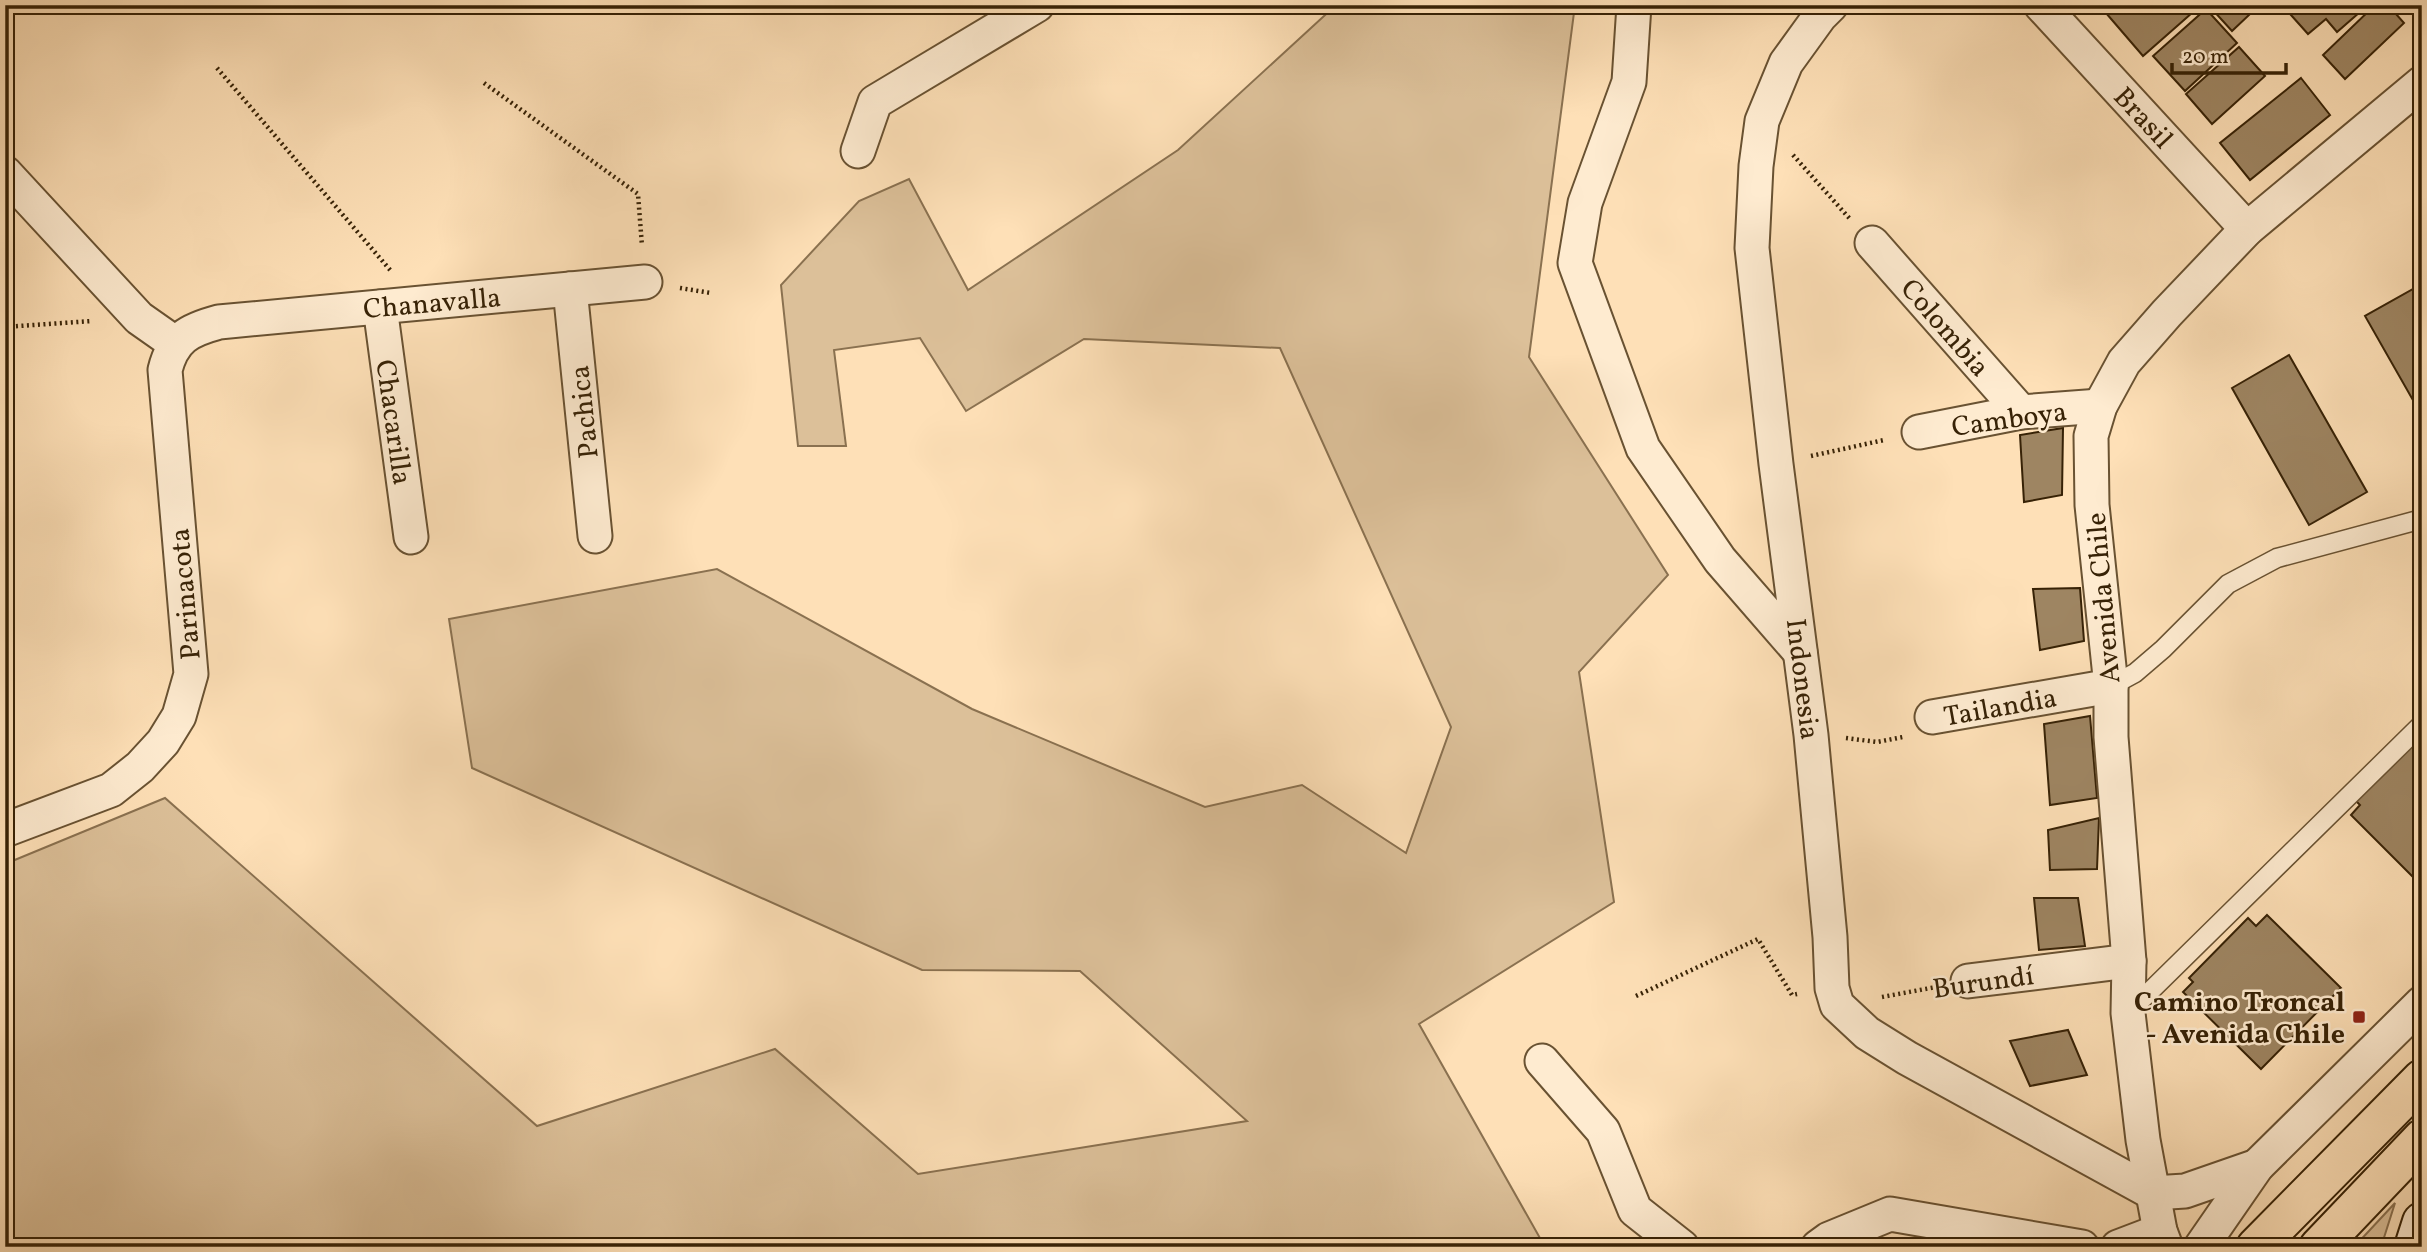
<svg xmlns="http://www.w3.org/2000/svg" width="2427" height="1252" font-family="Vollkorn,serif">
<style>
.green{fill:#dcc099;stroke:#8a7150;stroke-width:2}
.building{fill:#9e8562;stroke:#372206;stroke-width:2}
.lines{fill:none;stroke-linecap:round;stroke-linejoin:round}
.lane-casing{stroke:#695232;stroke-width:21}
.street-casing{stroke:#695232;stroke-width:37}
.secondary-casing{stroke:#372206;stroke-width:42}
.primary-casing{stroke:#372206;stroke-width:42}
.path{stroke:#372206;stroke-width:4.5;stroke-dasharray:2 3.5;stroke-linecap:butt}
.lane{stroke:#feebd0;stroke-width:18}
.street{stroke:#feebd0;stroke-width:33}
.secondary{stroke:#feebd0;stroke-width:38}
.primary{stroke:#fee0b7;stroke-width:38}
.poi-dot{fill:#8f2418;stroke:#feebd0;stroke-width:2.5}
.labels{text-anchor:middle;stroke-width:5;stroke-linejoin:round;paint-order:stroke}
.street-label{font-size:28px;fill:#372206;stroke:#feebd0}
.poi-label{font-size:28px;font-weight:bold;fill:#372206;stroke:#feebd0;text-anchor:end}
</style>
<rect width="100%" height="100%" fill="#fee0b7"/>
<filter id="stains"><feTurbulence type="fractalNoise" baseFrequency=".00286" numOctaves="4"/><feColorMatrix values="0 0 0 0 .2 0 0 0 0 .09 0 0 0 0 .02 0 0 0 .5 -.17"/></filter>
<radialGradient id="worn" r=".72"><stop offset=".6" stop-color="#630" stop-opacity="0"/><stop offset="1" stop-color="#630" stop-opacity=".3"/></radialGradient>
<!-- green -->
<g class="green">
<path d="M1336,5H1575L1529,357L1668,575L1579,672L1614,902L1419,1024L1545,1247H5V864L165,798L537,1126L775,1049L918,1174L1247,1121L1080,971L922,970L472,768L449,619L717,569L972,709L1205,807L1302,785L1406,853L1451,727L1280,348L1084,339L966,411L920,338L834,350L846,446H798L781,285L859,201L909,179L968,290L1178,150Z"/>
<path d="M2395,1203L2381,1247H2354Z"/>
</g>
<!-- building -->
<g class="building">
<path d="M2115,5H2201L2143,56L2106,13Z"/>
<path d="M2214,5H2240L2249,15L2232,31L2211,8Z"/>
<path d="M2302,5H2368L2337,32L2326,19L2308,34L2291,15Z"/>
<path d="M2375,5H2388L2404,23L2345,79L2323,55Z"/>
<path d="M2206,9L2237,43L2185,91L2153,56Z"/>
<path d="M2239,47L2265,76L2212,124L2186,94Z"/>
<path d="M2301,78L2330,115L2250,180L2220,143Z"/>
<path d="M2422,284V416L2365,316Z"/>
<path d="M2289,355L2367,492L2309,525L2232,388Z"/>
<path d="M2063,428L2062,495L2024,502L2020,435Z"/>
<path d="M2080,588L2084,641L2040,650L2033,589Z"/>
<path d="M2090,716L2097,798L2050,805L2044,724Z"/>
<path d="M2416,741L2422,747V886L2351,815L2360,805L2356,801Z"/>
<path d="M2099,818L2097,869L2050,870L2048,830Z"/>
<path d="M2034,898H2078L2085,946L2039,950Z"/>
<path d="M2267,915L2341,988L2261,1069L2183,992L2193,982L2189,978L2248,918L2256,926Z"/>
<path d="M2068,1030L2087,1075L2030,1086L2010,1041Z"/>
</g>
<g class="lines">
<!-- lane casing -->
<g class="lane-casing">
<g id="lane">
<path d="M2111,686L2135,673L2163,649L2228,584L2277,558L2422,519"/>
<path d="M2128,1013L2422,724"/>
</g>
</g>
<!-- street casing -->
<g class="street-casing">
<g id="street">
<path d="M1634,5L1629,82L1585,203L1575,263L1643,448L1720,560L1800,652"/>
<path d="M1831,5L1820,16L1786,63L1762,121L1756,166L1752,248L1776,464L1811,735L1830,937L1832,988L1837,1005L1867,1033L1907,1058L2153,1193"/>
<path d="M2041,5L2247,229"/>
<path d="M858,151L875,102L1037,5"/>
<path d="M5,173L139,318L176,344"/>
<path d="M1872,243L2021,412"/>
<path d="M570,289L595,536"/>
<path d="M380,307L411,537"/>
<path d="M1919,432L2021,412L2100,406"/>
<path d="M1932,717L2111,686"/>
<path d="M5,830L111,790L140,767L163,742L179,716L191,674L165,370C173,338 189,330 219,322L645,282"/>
<path d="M1968,981L2129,961"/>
<path d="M1542,1061L1603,1131L1635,1210L1682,1247"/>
<path d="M2153,1193L2185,1191L2257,1166"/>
<path d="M1818,1247L1829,1239L1890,1214L2082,1247"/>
<path d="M2118,1247L2160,1231"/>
<path d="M2166,1247L2160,1231L2143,1140L2128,1013L2129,961L2111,737V686L2092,505L2091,436L2100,406L2124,362L2167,313L2247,229L2422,83"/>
<path d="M2201,1247L2257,1166L2422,1003"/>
</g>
</g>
<!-- secondary casing -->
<g class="secondary-casing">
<path id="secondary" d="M2414,1247L2422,1222"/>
</g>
<!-- primary casing -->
<g class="primary-casing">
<g id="primary">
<path d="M2256,1247L2422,1079"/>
<path d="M2319,1247L2422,1139"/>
</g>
</g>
<!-- path -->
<g class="path">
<path d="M217,68L391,271"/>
<path d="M484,83L638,194L642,246"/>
<path d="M1793,155L1850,219"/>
<path d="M680,288L711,293"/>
<path d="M5,327L92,321"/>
<path d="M1811,456L1884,440"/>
<path d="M1846,738L1877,742L1903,737"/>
<path d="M1636,996L1758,939L1792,995L1797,994"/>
<path d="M1882,997L1936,987"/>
</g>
<!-- lane -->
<use href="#lane" class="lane"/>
<!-- street -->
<use href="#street" class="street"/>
<!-- secondary -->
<use href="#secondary" class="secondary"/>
<!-- primary -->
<use href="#primary" class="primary"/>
</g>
<!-- markers -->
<rect class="poi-dot" x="2352" y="1010" width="14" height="14" rx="3.5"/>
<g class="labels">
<!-- street labels -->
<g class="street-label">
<text transform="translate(2144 117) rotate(47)" y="10">Brasil</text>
<text transform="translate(432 302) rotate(-5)" y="10">Chanavalla</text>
<text transform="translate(1946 327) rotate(49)" y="10">Colombia</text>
<text transform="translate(583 412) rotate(-96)" y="10">Pachica</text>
<text transform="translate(2009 418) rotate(-8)" y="10">Camboya</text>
<text transform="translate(395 422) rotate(82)" y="10">Chacarilla</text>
<text transform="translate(184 594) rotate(-95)" y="10">Parinacota</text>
<text transform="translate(2102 598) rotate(-95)" y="10">Avenida Chile</text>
<text transform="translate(1804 679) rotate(83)" y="10">Indonesia</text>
<text transform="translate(2000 706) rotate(-10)" y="10">Tailandia</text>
<text transform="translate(1983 981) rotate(-8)" y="10">Burundí</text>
</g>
<!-- poi labels -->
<g class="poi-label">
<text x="2345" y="1011">Camino Troncal<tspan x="2345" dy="32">- Avenida Chile</tspan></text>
</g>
</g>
<!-- margin -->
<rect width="2427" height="1252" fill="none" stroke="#fee0b7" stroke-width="28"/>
<rect x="7" y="7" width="2413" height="1238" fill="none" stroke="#372206" stroke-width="3.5"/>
<rect x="14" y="14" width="2399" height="1224" fill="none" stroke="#372206" stroke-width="2"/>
<!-- scale -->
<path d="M2172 63v10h114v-10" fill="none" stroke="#372206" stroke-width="3.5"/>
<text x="2182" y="63" font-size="21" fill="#372206" stroke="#feebd0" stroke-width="5" paint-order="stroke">20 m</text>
<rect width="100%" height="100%" filter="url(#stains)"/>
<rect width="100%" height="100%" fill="url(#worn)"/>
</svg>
